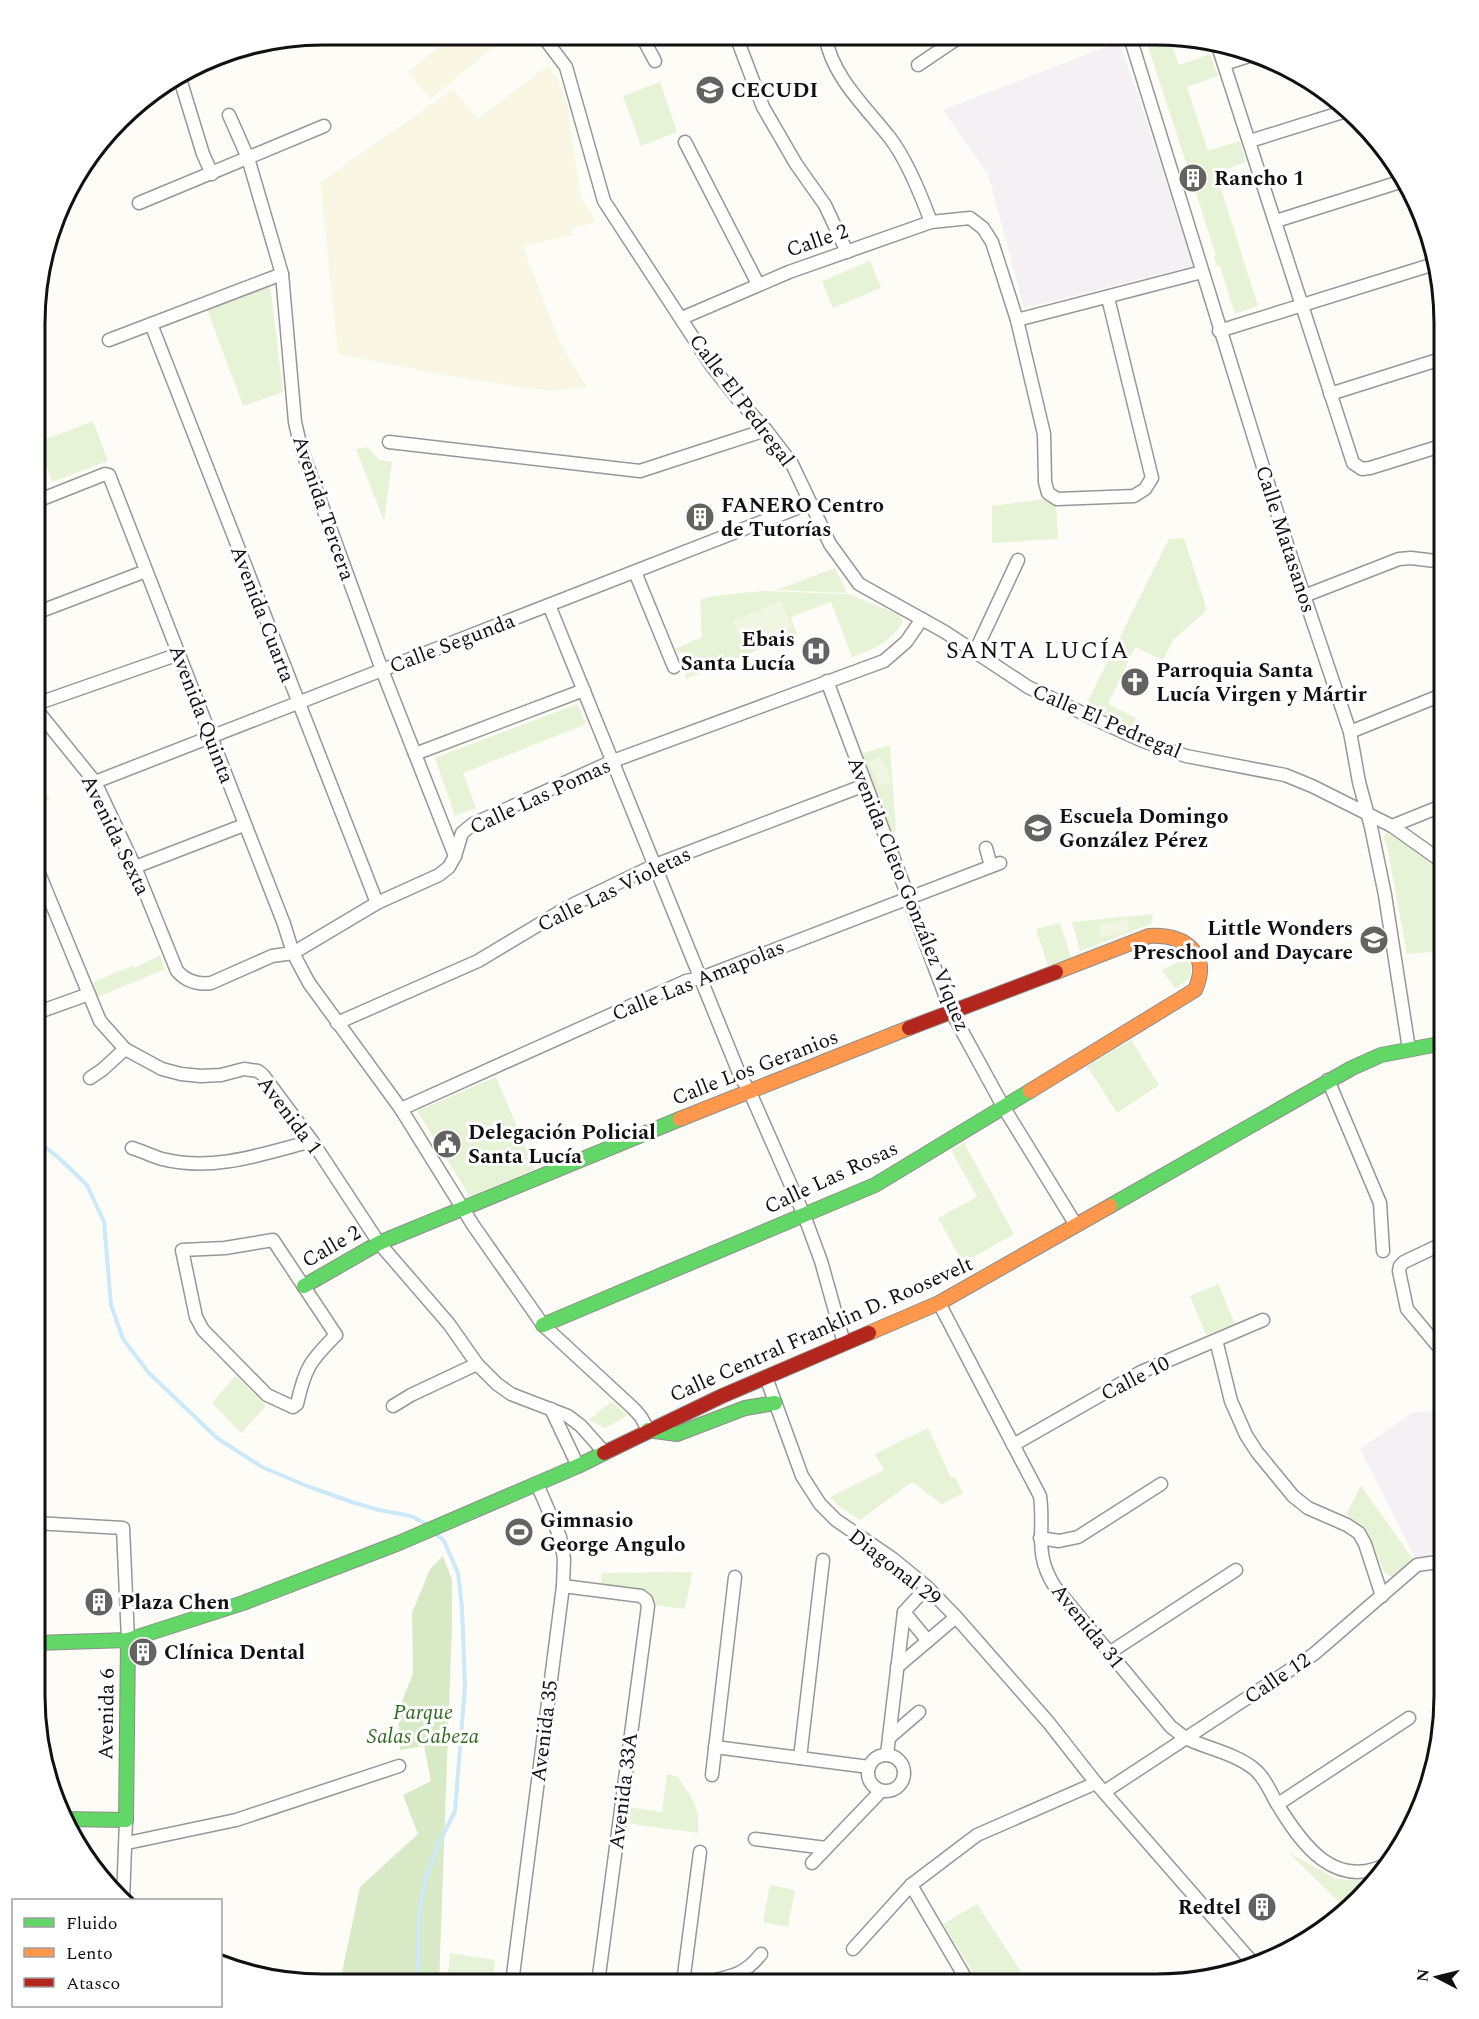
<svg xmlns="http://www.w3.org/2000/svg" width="1479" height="2019" font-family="Spectral,serif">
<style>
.industrial{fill:#f5f0f3}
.farmland{fill:#f9f7e4}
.green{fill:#e7f3d7}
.forest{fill:#d8eac5}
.pitch{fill:#f0f6e1}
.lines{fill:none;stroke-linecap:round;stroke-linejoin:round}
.stream{stroke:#cde8f7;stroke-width:4}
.street-casing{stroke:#979795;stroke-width:15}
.fast-casing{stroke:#8e8d8b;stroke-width:16}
.slow-casing{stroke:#8e8d8b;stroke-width:16}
.jam-casing{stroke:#8e8d8b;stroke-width:16}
.street{stroke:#fffffe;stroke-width:12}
.fast{stroke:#63d668;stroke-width:14}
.slow{stroke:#ff974d;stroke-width:14}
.jam{stroke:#b3261e;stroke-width:14}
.labels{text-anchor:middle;stroke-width:6;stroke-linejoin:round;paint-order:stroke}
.poi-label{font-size:21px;font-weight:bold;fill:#111;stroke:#fff;text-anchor:start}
.street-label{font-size:21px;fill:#111;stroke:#fff}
.park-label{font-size:21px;font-style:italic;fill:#2f6b1f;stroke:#fff}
.quarter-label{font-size:24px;letter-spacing:1.5px;fill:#111;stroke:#fff}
.rim{fill:none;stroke:#111;stroke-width:3}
</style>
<rect width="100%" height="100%" fill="#fdfcf7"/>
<!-- industrial -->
<g class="industrial">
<path d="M1119,42L1143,110L1193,266L1024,308L988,174L943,110Z"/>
<path d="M1444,1410V1555L1415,1557L1360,1449L1412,1413Z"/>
</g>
<!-- farmland -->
<g class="farmland">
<path d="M453,35H483L493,48L430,99L408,72Z"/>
<path d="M548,65L557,77L567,103L581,199L597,222L571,228L572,235L523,246L560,343L587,387L550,391L465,379L338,354L320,182L453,89L478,119Z"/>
</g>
<!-- green -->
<g class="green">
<path d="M1145,37H1169L1179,65L1210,54L1218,76L1187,87L1208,151L1240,141L1246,162L1216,173L1258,306L1235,314L1220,266H1217L1214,257L1216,255Z"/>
<path d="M660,82L677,132L641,146L623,96Z"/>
<path d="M870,261L881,288L833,308L822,281Z"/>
<path d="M270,284L283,392L243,406L206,306Z"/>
<path d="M93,421L108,461L52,482L38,442Z"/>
<path d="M367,447L379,460L392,462L384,521L356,449Z"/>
<path d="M1045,499L1056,504L1058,539L992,543V506Z"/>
<path d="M1184,538L1207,610L1173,640L1163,660L1135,647L1108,704L1136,718L1130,730L1084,709L1169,539Z"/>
<path d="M835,568L847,593L776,590Z"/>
<path d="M762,591L849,594L899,615L903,622C890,643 875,648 852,657L831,602L791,617L797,634L686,679L685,672L693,667L687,652L679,653L675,649L702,637L700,600L714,596Z"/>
<path d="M577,704L586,724L463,773L476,808L455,816L435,758Z"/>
<path d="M890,745L896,831L890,834L861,754Z"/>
<path d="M36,784L50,798L36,811Z"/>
<path d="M1387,832L1444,871V951L1407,954L1387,846L1383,838Z"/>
<path d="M1153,914L1151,924L1080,951L1072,922Z"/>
<path d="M1060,923L1071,957L1048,966L1036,929Z"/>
<path d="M160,955L165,969L98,997L91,983L132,966L135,968Z"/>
<path d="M1186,958L1191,967L1190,978L1175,989L1162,970Z"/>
<path d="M1131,1040L1159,1085L1117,1113L1087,1066Z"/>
<path d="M496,1077L535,1169L470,1197L417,1111Z"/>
<path d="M964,1143L1014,1234L963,1263L938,1218L977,1197L951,1150Z"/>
<path d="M1218,1284L1235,1324L1206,1335L1190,1296Z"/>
<path d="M236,1375L266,1406L241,1433L212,1403Z"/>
<path d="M611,1402L628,1415L605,1428L589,1420Z"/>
<path d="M928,1428L951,1478L955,1477L963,1493L942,1504L912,1482L860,1520L837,1505L830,1497L884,1470L875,1454Z"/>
<path d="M1361,1486L1413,1559L1394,1578L1385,1573L1367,1532L1346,1514Z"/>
<path d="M692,1572L685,1609L654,1605L601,1589L602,1573Z"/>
<path d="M667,1774L678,1777C692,1799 700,1805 698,1833L625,1823L627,1807L662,1812Z"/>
<path d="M1288,1852L1336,1879L1374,1881L1348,1911Z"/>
<path d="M770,1885L795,1890L788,1927L763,1922Z"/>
<path d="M977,1904L1029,1984H980L943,1924Z"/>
<path d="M450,1953L495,1960L492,1983H447Z"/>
</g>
<!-- forest -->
<path class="forest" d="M443,1556L452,1580V1624L439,1982H340L360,1887L418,1834L403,1795L431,1781L424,1746L400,1750L398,1712L413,1673L412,1613L430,1569Z"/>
<!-- pitch -->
<g class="pitch">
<path d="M781,601L792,628L744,647L733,621Z"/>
<path d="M881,757L892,781L879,786L869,762Z"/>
<path d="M1127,919L1129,931L1100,937L1098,925Z"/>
</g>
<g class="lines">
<!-- stream -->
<g class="stream">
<path d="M35,1139L59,1158L87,1185L104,1222L111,1305L123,1339L149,1373L217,1438L262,1467L307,1486L352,1502L379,1510L411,1516L428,1525"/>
<path d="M418,1982L419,1915L425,1881L438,1845L455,1811L465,1686L462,1608L458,1573L444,1541L435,1533"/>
</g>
<!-- street casing -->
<g class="street-casing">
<g id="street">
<path d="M542,35L566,67L604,201L711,365L736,397L766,430L792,464L830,544L859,584L945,632L1028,687L1099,721L1143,741L1186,756L1285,775L1312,786L1392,826L1444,863"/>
<path d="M641,35L655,61"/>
<path d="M736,36L763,107L796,164L825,205L847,252"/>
<path d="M825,36C833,78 865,106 890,138C907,160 921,195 931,222"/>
<path d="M1130,37L1289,551L1350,732L1359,782L1371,827L1385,895L1409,1049"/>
<path d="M1217,43L1353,463L1362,469L1370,468L1444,445"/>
<path d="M1224,64L1255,54"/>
<path d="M918,65L961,36"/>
<path d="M180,79L203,154L212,174"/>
<path d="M229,115L248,158L282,274L295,422L301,448L382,670L455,856"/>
<path d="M1250,141L1346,111"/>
<path d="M685,142L758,284"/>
<path d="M139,203L324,126"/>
<path d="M1276,221L1403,181"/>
<path d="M682,318L789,272L931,222L970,218L983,228L992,242L1017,320L1044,434L1045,482L1048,493L1057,499L1134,496L1145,489L1152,478L1108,298"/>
<path d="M1017,320L1202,272"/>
<path d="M151,324L377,903"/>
<path d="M1219,331L1431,265"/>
<path d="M109,340L282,274"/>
<path d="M1330,394L1444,358"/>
<path d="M389,442L640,471L766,430"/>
<path d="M37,501L105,474L109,475L284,924L293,953L309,983L401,1109L473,1225L543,1325L634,1409L641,1417L648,1430"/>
<path d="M635,572L674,667"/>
<path d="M1304,596L1399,559L1411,558L1444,562"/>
<path d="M549,605L741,1078L749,1090L804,1215L821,1261L844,1343"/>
<path d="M36,613L146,571"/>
<path d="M975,652L1018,560"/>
<path d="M827,681L951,1011L1004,1108L1076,1225"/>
<path d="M36,704L179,654"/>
<path d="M36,709L95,782L135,867L177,971C186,981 197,985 211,983L272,956L293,953L377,903L439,875L449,867L455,856L462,833L473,824L613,761L884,661L906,642L922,619"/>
<path d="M1350,732L1444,694"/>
<path d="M415,754L584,690"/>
<path d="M95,782L810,503"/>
<path d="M1392,826L1444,805"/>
<path d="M986,848L991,866"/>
<path d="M36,866L100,1021L125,1049L162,1069L181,1074L201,1076L221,1075L244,1069L258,1071L263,1075L312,1141L379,1243L449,1324L477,1364L497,1384L511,1394L568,1416L581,1426L605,1453"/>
<path d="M135,867L244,825"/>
<path d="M36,1013L89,994"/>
<path d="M337,1023L478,961L568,907L655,865L865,785"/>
<path d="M90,1078L102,1070L125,1049"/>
<path d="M1328,1080L1380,1203L1383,1251"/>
<path d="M401,1109L686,981L701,978L1000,863"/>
<path d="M132,1148C142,1151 152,1156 162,1159C213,1172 263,1154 312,1141"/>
<path d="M273,1240L336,1335C310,1361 305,1368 297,1404L293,1407L267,1395L203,1330L196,1317L182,1250L225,1248Z"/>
<path d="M939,1303L1040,1496C1045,1533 1033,1553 1055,1587L1171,1727C1177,1731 1183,1737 1190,1740C1210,1749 1235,1754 1253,1768C1264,1776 1270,1791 1276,1802C1302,1845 1336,1893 1391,1862"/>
<path d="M1216,1340L1231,1401L1246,1435L1257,1452L1293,1496L1308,1508L1347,1525L1359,1533L1365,1544L1382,1596"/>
<path d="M1444,1349L1437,1345L1407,1309L1399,1271L1400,1266L1404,1262L1444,1243"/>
<path d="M766,1377L802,1476L820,1504L836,1520L893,1559L927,1587L956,1617L1049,1723L1096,1783L1252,1962"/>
<path d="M393,1406L411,1395L477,1364"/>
<path d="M551,1409L578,1466"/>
<path d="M1013,1445L1141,1372L1263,1320"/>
<path d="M35,1523L123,1528L128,1640"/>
<path d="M1040,1538L1059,1541L1078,1537L1161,1484"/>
<path d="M563,1586L641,1596L646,1600L648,1606L598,1983"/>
<path d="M904,1612L928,1641"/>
<path d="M1109,1653L1236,1570"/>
<path d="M897,1667L956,1617"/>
<path d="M890,1737L919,1712"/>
<path d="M715,1747L869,1767"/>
<path d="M887,1754L904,1612L927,1587"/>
<circle cx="886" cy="1773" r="18"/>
<path d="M800,1758L823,1560"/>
<path d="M712,1775L735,1577"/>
<path d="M1104,1792L1314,1654L1417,1565L1444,1561"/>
<path d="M1278,1804L1409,1718"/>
<path d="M755,1839L826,1848"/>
<path d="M127,1843L236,1820L399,1766"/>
<path d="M812,1863L881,1791"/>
<path d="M911,1885L969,1984"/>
<path d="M123,1900L126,1820"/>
<path d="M853,1949L911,1885L977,1835L1096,1783"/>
<path d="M512,1983L563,1586L564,1559L560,1537L537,1484"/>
<path d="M683,1983L700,1852"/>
<path d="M703,1983C729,1976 743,1977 761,1954"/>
</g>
</g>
<!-- fast casing -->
<g class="fast-casing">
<g id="fast">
<path d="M1110,1206L1352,1068L1381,1055L1444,1043"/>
<path d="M304,1286L379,1243L680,1119"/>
<path d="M543,1325L875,1185L1030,1091"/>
<path d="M648,1430L677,1434L745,1408L775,1403"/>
<path d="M35,1643L128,1640L243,1603L399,1543L578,1466L604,1453"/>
<path d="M63,1819L126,1820L128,1640"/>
</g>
</g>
<!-- slow casing -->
<g class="slow-casing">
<g id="slow">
<path d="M1030,1091L1195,990C1212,953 1184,934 1149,936L1056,972"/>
<path d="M680,1119L909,1028"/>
<path d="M869,1333L939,1303L1110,1206"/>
</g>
</g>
<!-- jam casing -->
<g class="jam-casing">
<g id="jam">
<path d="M909,1028L1056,972"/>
<path d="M604,1453L722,1396L869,1333"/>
</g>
</g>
<!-- street -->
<use href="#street" class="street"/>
<!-- fast -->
<use href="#fast" class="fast"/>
<!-- slow -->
<use href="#slow" class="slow"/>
<!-- jam -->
<use href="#jam" class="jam"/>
</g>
<!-- icons -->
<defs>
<g id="school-disc" transform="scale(1.5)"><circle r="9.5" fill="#646362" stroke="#fff"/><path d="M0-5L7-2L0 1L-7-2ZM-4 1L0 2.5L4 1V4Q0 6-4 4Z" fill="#fff"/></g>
<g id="building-disc" transform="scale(1.5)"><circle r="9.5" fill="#646362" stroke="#fff"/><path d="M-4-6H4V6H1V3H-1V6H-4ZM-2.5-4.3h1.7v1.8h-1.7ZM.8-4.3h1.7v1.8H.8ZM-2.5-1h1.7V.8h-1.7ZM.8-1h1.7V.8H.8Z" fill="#fff"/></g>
<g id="hospital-disc" transform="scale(1.5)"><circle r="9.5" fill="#646362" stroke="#fff"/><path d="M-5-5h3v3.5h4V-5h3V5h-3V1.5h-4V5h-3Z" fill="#fff"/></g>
<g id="church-disc" transform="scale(1.5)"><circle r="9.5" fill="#646362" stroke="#fff"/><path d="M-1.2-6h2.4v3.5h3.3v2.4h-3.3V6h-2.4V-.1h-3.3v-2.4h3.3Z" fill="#fff"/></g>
<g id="civic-disc" transform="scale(1.5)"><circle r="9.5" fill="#646362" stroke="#fff"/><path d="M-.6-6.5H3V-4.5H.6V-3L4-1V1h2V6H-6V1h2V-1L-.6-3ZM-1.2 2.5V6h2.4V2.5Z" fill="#fff"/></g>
<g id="stadium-disc" transform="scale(1.5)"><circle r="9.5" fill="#646362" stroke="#fff"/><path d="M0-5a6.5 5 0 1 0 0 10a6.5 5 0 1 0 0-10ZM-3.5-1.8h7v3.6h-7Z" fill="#fff"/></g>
</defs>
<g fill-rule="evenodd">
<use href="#school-disc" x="710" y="90"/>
<use href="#building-disc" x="1193" y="178"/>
<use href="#building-disc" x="700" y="517"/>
<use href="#hospital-disc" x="816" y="651"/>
<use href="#church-disc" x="1135" y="682"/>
<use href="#school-disc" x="1038" y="828"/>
<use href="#school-disc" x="1374" y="940"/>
<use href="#civic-disc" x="447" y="1144"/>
<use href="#stadium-disc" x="519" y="1532"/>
<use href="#building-disc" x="99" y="1602"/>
<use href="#building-disc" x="143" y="1652"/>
<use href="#building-disc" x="1262" y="1907"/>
</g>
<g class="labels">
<!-- poi labels -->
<g class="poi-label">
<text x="731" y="97">CECUDI</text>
<text x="1214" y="185">Rancho 1</text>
<text x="721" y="512">FANERO Centro<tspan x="721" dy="24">de Tutorías</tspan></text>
<text x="795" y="646" text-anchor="end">Ebais<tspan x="795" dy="24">Santa Lucía</tspan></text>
<text x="1156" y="677">Parroquia Santa<tspan x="1156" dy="24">Lucía Virgen y Mártir</tspan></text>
<text x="1059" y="823">Escuela Domingo<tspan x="1059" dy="24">González Pérez</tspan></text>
<text x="1353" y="935" text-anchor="end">Little Wonders<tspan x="1353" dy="24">Preschool and Daycare</tspan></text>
<text x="468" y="1139">Delegación Policial<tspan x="468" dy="24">Santa Lucía</tspan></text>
<text x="540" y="1527">Gimnasio<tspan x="540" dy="24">George Angulo</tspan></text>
<text x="120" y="1609">Plaza Chen</text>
<text x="164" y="1659">Clínica Dental</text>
<text x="1241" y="1914" text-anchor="end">Redtel</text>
</g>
<!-- street labels -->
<g class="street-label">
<text transform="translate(817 240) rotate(-19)" y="7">Calle 2</text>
<text transform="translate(742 400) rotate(53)" y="7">Calle El Pedregal</text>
<text transform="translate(324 508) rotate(71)" y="7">Avenida Tercera</text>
<text transform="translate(1286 539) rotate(72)" y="7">Calle Matasanos</text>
<text transform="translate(263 614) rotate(69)" y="7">Avenida Cuarta</text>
<text transform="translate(452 643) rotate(-21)" y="7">Calle Segunda</text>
<text transform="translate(202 714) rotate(69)" y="7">Avenida Quinta</text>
<text transform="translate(1107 721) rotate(23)" y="7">Calle El Pedregal</text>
<text transform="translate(540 796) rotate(-25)" y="7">Calle Las Pomas</text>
<text transform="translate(116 835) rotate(64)" y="7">Avenida Sexta</text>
<text transform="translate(614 889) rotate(-26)" y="7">Calle Las Violetas</text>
<text transform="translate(909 894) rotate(68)" y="7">Avenida Cleto González Víquez</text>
<text transform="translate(698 980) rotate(-22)" y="7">Calle Las Amapolas</text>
<text transform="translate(755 1067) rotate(-21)" y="7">Calle Los Geranios</text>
<text transform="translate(290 1115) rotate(53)" y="7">Avenida 1</text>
<text transform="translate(831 1177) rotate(-25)" y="7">Calle Las Rosas</text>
<text transform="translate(331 1246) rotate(-30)" y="7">Calle 2</text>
<text transform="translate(821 1329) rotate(-24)" y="7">Calle Central Franklin D. Roosevelt</text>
<text transform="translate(1135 1378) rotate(-27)" y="7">Calle 10</text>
<text transform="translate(895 1567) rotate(38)" y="7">Diagonal 29</text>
<text transform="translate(1088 1626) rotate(51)" y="7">Avenida 31</text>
<text transform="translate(1277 1678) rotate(-34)" y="7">Calle 12</text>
<text transform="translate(106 1714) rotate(-89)" y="7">Avenida 6</text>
<text transform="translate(544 1731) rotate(-83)" y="7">Avenida 35</text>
<text transform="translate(623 1791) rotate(-83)" y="7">Avenida 33A</text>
</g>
<!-- park labels -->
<g class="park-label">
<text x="423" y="1719">Parque<tspan x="423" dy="24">Salas Cabeza</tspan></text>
</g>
<!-- quarter labels -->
<g class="quarter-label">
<text x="1038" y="658">SANTA LUCÍA</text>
</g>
</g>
<!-- crop -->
<path d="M0 0H1479V2019H0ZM323 45H1156A278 278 0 0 1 1434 323V1696A278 278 0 0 1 1156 1974H323A278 278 0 0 1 45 1696V323A278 278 0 0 1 323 45Z" fill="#fff" fill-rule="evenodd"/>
<path class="rim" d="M323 45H1156A278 278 0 0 1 1434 323V1696A278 278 0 0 1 1156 1974H323A278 278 0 0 1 45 1696V323A278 278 0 0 1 323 45Z"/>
<!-- legend -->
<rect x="12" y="1899" width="210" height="108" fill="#ffffff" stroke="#a0a0a0" stroke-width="1.5"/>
<rect x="24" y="1918" width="30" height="9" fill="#63d668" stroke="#a0a0a0" stroke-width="1.5"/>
<text x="66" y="1929" font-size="18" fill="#111111">Fluido</text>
<rect x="24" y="1948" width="30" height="9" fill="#ff974d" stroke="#a0a0a0" stroke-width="1.5"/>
<text x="66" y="1959" font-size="18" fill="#111111">Lento</text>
<rect x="24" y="1978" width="30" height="9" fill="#b3261e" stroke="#a0a0a0" stroke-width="1.5"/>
<text x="66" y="1989" font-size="18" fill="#111111">Atasco</text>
<!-- north arrow -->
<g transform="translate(1437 1977) rotate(277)" stroke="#ffffff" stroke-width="4.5" paint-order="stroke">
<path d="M0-4.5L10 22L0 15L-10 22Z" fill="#111111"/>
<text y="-9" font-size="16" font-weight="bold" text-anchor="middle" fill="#111111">N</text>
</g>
</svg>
